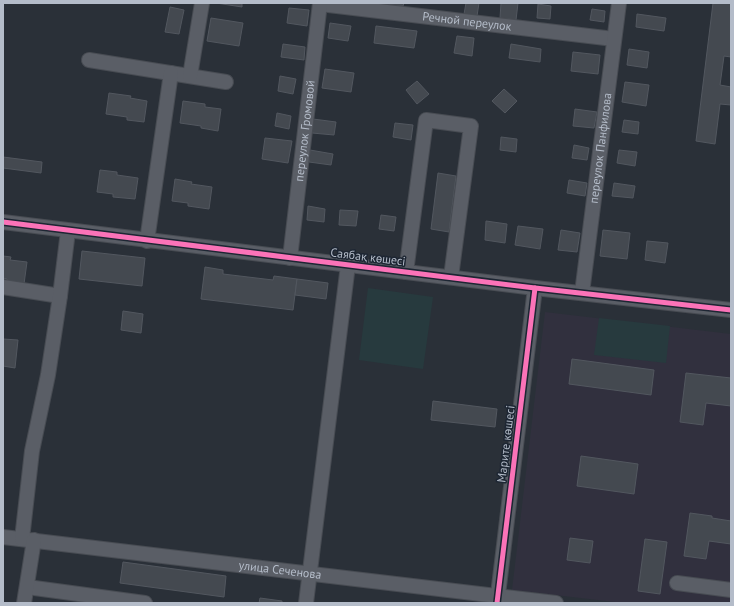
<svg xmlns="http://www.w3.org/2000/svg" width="734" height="606" font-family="'PT Sans',sans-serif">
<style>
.medical{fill:#31303e}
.green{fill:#273a3e}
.building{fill:#444950;stroke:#52575f}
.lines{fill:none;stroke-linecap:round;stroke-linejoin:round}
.minor-casing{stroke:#484c53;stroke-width:16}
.minor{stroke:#5a5e66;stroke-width:14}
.cycleway-casing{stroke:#1d2633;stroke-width:8}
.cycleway{stroke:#fb73b8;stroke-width:5}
.labels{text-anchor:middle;stroke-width:3;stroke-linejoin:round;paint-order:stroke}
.street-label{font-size:12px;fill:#b4bcc9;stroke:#1d2633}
</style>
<rect width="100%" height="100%" fill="#2a3038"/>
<!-- medical -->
<path class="medical" d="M545,312L731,334V603H623L512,590Z"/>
<!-- green -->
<g class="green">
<path d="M368,288L433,297L423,369L359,360Z"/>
<path d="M599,318L670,326L666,363L594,355Z"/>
</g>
<!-- building -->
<g class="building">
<path d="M216,3H242V7Z"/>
<path d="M389,3H404L403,6L389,5Z"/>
<path d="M466,3H479L477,16L464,14Z"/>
<path d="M501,3H518L516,20L500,18Z"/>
<path d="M713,3H731V57L724,56L720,85L731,87V105L720,104L715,144L696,141Z"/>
<path d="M538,4L551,6L550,19L537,18Z"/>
<path d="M170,7L184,10L179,34L165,32Z"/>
<path d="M289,8L309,10L307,26L287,23Z"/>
<path d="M592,9L605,11L604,22L590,20Z"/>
<path d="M637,14L666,18L664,31L636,27Z"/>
<path d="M211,18L243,23L239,46L207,41Z"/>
<path d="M330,23L351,26L348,41L328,38Z"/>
<path d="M376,26L417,31L414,48L374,43Z"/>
<path d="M457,36L474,38L472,56L454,53Z"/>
<path d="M283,44L305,47L304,60L281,57Z"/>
<path d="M511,44L541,49L540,62L509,58Z"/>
<path d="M629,49L649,52L647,68L627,65Z"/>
<path d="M573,52L600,55L598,74L571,71Z"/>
<path d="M325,69L354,73L351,92L322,88Z"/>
<path d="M280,76L296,79L293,94L278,91Z"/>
<path d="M417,81L429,94L417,104L406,90Z"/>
<path d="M625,82L649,85L646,106L622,102Z"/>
<path d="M504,89L517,101L505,113L492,101Z"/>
<path d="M109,93L131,96L130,98L147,101L144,122L127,120V117L106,114Z"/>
<path d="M183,101L205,104V107L221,109L218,131L201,128V126L180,123Z"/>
<path d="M575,109L597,112L594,128L573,126Z"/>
<path d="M277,113L291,116L289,129L275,126Z"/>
<path d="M313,119L336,122L334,135L312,133Z"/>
<path d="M624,120L639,122L638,134L622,132Z"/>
<path d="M395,123L413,125L411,140L393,137Z"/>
<path d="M501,137L517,139L516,152L500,150Z"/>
<path d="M265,138L292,141L288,163L262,159Z"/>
<path d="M574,145L589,148L587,160L572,158Z"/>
<path d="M310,150L333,154L331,165L309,162Z"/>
<path d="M619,150L637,152L635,166L617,163Z"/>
<path d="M3,157L42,162L41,173L3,168Z"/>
<path d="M100,170L117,172V175L138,178L135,199L113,197V194L97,192Z"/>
<path d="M438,173L456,176L449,232L431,229Z"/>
<path d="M175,179L192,182L191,184L212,187L209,209L188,206V203L172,201Z"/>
<path d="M569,180L587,183L585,196L567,193Z"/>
<path d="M614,183L635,186L633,198L612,196Z"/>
<path d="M308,206L325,209L324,222L307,220Z"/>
<path d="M340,210L358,211L356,226L339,225Z"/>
<path d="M381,215L396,217L394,231L379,229Z"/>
<path d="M486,221L507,224L505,243L485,240Z"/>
<path d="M518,226L543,229L540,249L515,245Z"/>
<path d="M561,230L580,233L577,252L558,250Z"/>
<path d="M603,230L630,233L627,259L600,256Z"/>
<path d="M647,241L668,243L665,263L645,260Z"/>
<path d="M82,251L145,258L142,286L79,279Z"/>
<path d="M3,256L11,257L10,260L27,262L24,284L7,282V279L3,278Z"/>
<path d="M205,267L223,270V274L273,280L274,276L297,279L293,310L201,299Z"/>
<path d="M297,279L328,283L326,299L295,295Z"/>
<path d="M123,311L143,314L141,333L121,330Z"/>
<path d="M3,339L18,340L15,368L3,366Z"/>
<path d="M572,359L654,370L651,395L569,384Z"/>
<path d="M686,373L731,378V406L706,403L703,425L680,422Z"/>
<path d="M433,401L497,409L495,427L431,420Z"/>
<path d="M581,456L638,464L634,494L577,486Z"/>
<path d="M690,513L712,516V518L731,521V544L709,541L706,559L684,556Z"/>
<path d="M570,538L593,541L590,563L567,560Z"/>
<path d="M645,539L667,542L660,594L638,591Z"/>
<path d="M123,562L226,576L224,597L120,583Z"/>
<path d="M260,598L282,601V603H259Z"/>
</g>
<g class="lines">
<!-- minor casing -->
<g class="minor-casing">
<g id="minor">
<path id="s1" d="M320,4L614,39"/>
<path d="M89,60L226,82"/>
<path d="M190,76L202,3"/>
<path d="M3,222L535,288L731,310"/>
<path d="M147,241L171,73"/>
<path id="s2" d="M290,258L320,3"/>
<path d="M406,272L426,120L471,126L451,277"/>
<path d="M3,287L60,296"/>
<path id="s3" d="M582,293L619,3"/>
<path id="s4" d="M3,537L556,603"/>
<path d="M22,539L32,451L48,375L60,296L68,231"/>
<path d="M677,583L731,590"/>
<path d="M27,587L145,603"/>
<path d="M24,603L34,540"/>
<path d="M306,603L348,265"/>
<path d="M497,603L535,288"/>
</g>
</g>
<!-- minor -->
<use href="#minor" class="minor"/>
<!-- cycleway casing -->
<g class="cycleway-casing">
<g id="cycleway">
<path d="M3,222L535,288L731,310"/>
<path d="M497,603L535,288"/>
</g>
</g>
<!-- cycleway -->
<use href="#cycleway" class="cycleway"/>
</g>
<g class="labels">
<!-- street labels -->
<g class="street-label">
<text dy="4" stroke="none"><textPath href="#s1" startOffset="148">Речной переулок</textPath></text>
<text dy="4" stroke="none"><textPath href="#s2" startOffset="128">переулок Громовой</textPath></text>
<text dy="4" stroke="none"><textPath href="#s3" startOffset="146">переулок Панфилова</textPath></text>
<text transform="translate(368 257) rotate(7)" y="4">Саябақ көшесі</text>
<text transform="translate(506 444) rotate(-83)" y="4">Марите көшесі</text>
<text dy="4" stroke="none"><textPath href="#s4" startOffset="279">улица Сеченова</textPath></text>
</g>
</g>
<!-- border -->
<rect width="734" height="606" fill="none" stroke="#b4bcc9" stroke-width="8"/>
</svg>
